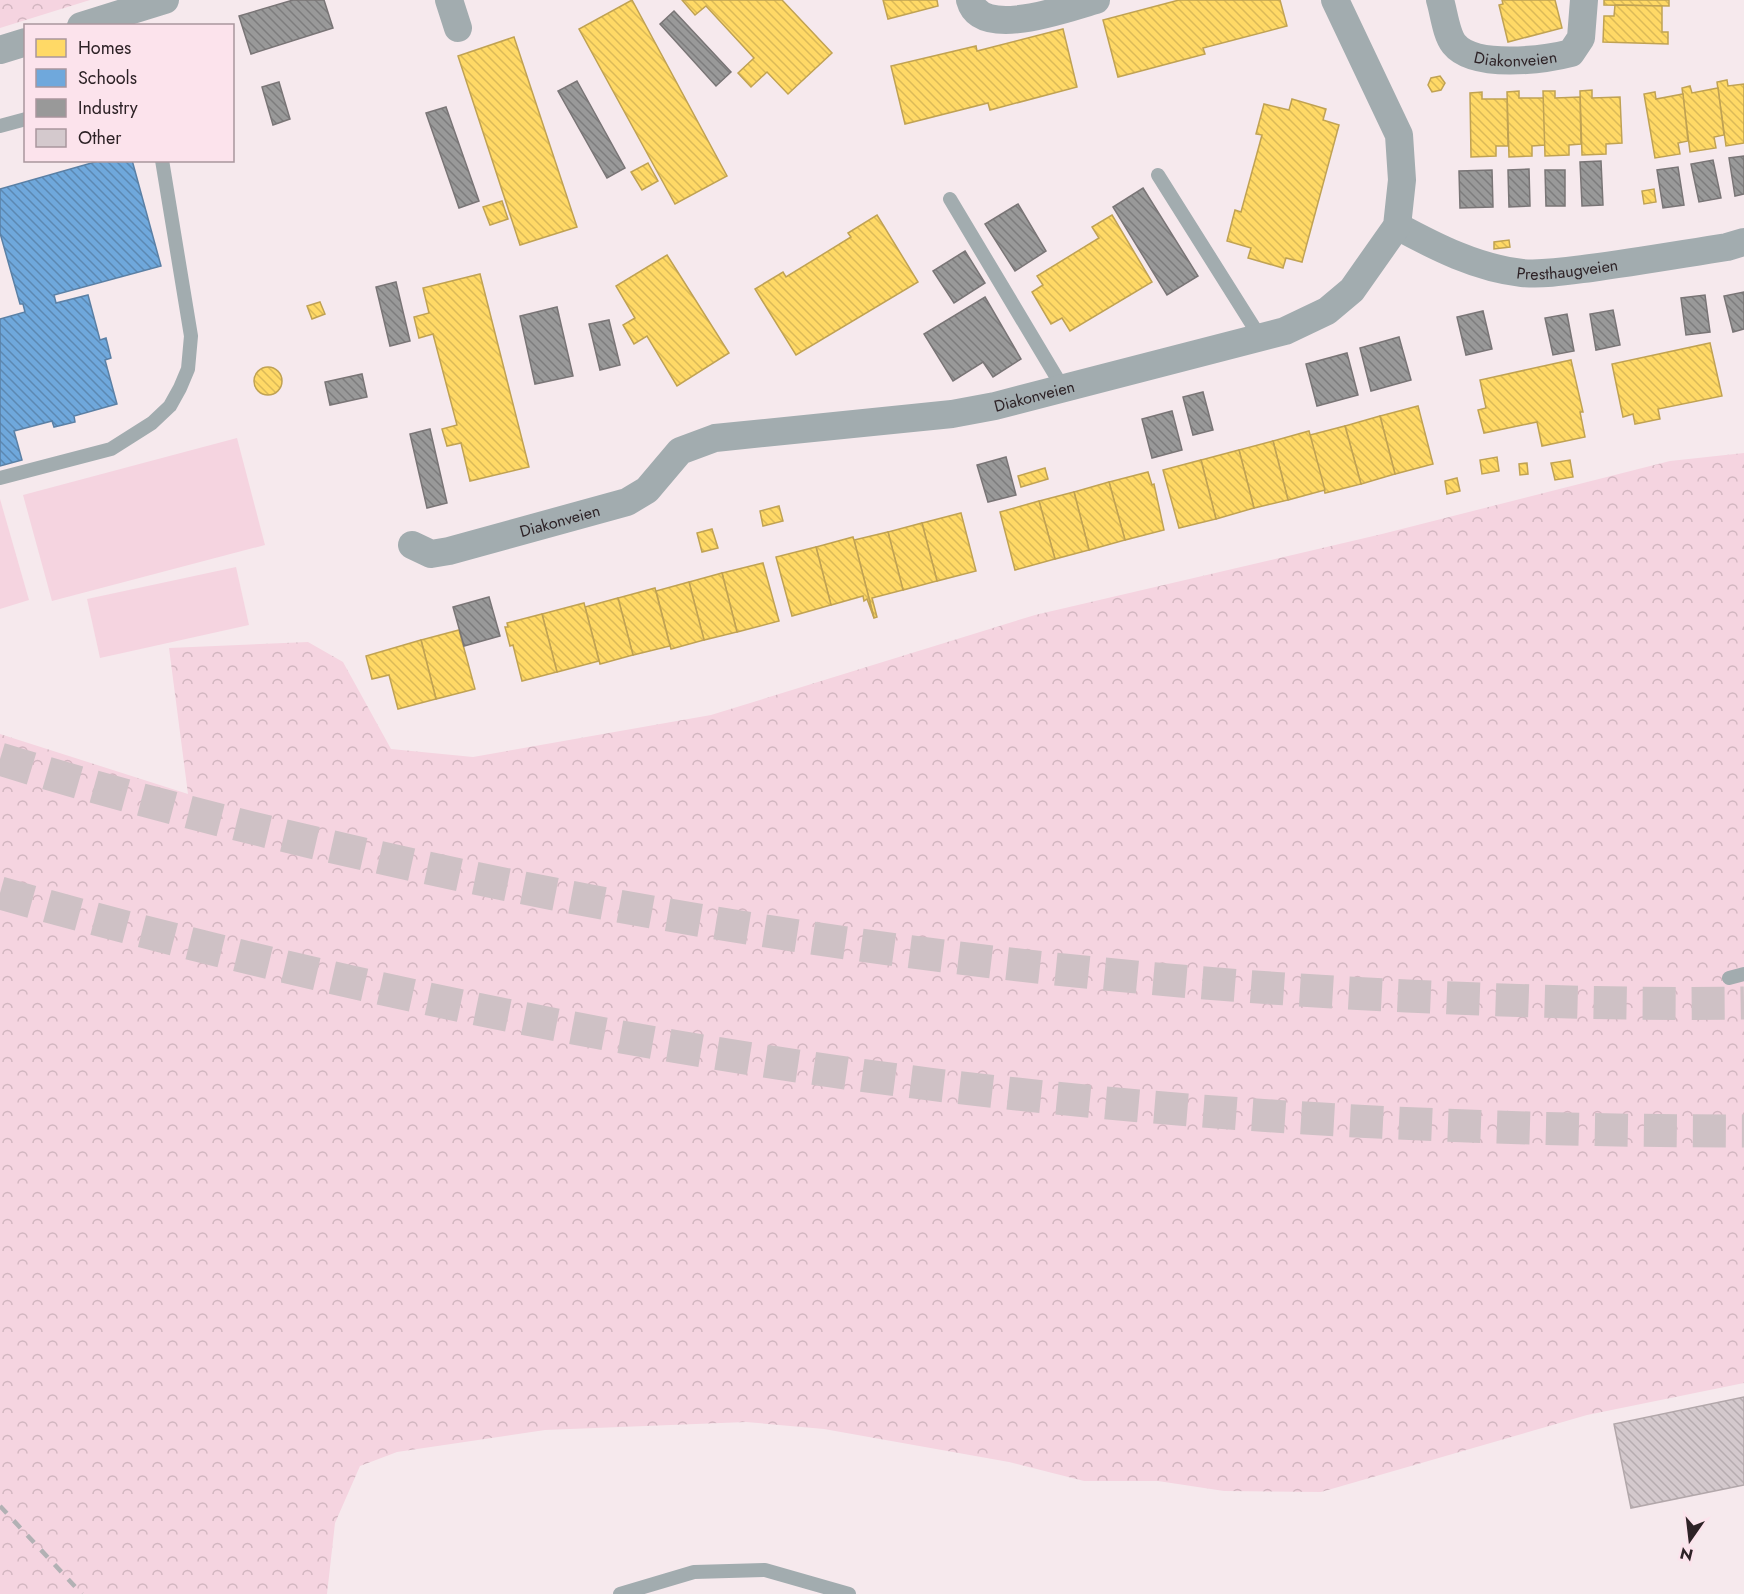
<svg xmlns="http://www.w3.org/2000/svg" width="1744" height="1594" font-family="Jost,sans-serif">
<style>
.forest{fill:url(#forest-crowns)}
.garden{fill:#f5d4e0}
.homes{fill:url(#homes-back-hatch);stroke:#c0a253;stroke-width:1.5}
.schools{fill:url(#schools-back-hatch);stroke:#5b80a5;stroke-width:1.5}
.industry{fill:url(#industry-back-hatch);stroke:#797576;stroke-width:1.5}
.building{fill:url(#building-back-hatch);stroke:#b2a7aa;stroke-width:1.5}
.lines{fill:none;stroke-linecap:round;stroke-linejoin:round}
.highway-tunnel{stroke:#cec1c5;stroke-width:33;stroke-dasharray:33 16;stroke-linecap:butt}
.lane{stroke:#a2acaf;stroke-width:14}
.street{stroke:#a2acaf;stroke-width:28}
.rail{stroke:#b2b1b4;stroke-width:4.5;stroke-dasharray:10 10;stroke-linecap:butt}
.labels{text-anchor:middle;stroke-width:6;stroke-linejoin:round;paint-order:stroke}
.street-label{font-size:16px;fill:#2d2226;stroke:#fce3ec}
</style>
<defs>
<pattern id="forest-crowns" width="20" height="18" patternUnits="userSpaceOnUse" patternTransform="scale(1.5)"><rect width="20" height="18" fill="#f5d4e0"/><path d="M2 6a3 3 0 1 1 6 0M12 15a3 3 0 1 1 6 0" fill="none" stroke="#d2b6c0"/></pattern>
<pattern id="homes-back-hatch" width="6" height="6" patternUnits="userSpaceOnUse" patternTransform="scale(1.5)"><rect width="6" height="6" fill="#ffd966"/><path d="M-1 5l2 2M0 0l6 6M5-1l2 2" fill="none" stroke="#dbba58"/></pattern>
<pattern id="schools-back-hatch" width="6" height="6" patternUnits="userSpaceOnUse" patternTransform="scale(1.5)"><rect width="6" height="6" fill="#6fa8dc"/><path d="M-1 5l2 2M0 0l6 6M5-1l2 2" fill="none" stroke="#5c88b2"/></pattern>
<pattern id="industry-back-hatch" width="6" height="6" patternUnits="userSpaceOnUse" patternTransform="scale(1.5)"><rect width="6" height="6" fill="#999"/><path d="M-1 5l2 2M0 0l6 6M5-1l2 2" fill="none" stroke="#7d7c7d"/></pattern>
<pattern id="building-back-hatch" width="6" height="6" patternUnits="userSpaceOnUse" patternTransform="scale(1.5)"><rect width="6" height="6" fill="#d4c9cd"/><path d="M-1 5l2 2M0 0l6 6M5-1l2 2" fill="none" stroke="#b6acb0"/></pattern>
</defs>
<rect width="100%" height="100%" fill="#f6e9ed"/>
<!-- forest -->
<g class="forest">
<path d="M0,0H90L0,28Z"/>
<path d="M1744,453V1383L1587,1415L1321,1492L1224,1491L1158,1481H1084L1009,1462L824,1429L746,1422L545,1430L397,1452L360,1466L335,1523L327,1594H0V734L188,794L169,648L308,642L343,662L391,749L473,757L711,715L1035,615L1382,534L1670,461Z"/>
</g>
<!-- garden -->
<g class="garden">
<path d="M237,438L265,545L52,601L23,495Z"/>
<path d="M0,499L29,600L0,609Z"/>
<path d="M236,567L249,625L100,658L87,599Z"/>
</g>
<!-- homes -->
<g class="homes">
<path d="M632,0L727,176L675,204L579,29Z"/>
<path d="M682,0H782L832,53L788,94L767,72L751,87L738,73L754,58L706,6L695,15Z"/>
<path d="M883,0H937L938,6L888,19Z"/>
<path d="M1179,0H1280L1287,26L1203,48L1205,54L1118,77L1103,20Z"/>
<path d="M1502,0H1555L1562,28L1508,42L1499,5L1503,4Z"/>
<path d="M1604,0H1669V6L1604,5Z"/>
<path d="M1615,5L1662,6V32H1668V44L1603,42L1604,16H1614Z"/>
<path d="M1063,29L1077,87L990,110L988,103L905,124L891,66L976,46L977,51Z"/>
<path d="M514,37L577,227L520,245L458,56Z"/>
<path d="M1440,76L1445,83L1441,90L1432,92L1428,85L1431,78Z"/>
<path d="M1727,80L1728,86L1744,84V143L1726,146L1717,82Z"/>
<path d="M1690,86L1692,93L1718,88L1724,135L1714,137L1716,148L1690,152L1682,88Z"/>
<path d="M1592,90V98L1620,97L1622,143L1606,144V154L1582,155L1580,91Z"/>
<path d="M1519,91V98H1544L1545,145L1532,146V156L1509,157L1507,92Z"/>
<path d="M1543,91H1555V98L1580,97L1581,144L1569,145V155L1545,156Z"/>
<path d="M1482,92V99H1507L1508,146H1496V156L1471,157L1470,93Z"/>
<path d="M1655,92L1656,99L1683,94L1688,141L1678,143L1680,154L1655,158L1644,94Z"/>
<path d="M1292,99L1326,109L1323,120L1339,125L1302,262L1286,258L1283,268L1248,258L1251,248L1227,241L1235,210L1241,212L1262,135L1256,134L1264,104L1289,110Z"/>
<path d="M648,163L658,181L642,190L631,172Z"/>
<path d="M1654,189L1656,202L1644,204L1642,191Z"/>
<path d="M502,201L508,219L490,225L483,207Z"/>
<path d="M877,215L918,282L796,355L755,289L783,272L786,277L851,237L848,233Z"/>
<path d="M1112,215L1152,282L1070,331L1062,318L1051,324L1032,292L1043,285L1037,276L1099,238L1092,227Z"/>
<path d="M1509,240L1510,247L1494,249V242Z"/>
<path d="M667,255L729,353L677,386L647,336L634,344L623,325L635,318L616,286Z"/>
<path d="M480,274L529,467L470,481L461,443L447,446L442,429L457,425L433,334L419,338L414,317L429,313L423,288Z"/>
<path d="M320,302L325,314L312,319L307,306Z"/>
<path d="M1710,343L1722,396L1658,409L1660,419L1635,424L1633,414L1623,417L1612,364Z"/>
<path d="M1571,360L1583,412H1580L1585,437L1542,446L1537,422L1484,433L1478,410L1486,408L1480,380Z"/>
<circle cx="268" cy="381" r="14"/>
<path d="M1418,406L1433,464L1395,474L1380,416Z"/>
<path d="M1380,416L1395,474L1361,484L1345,426Z"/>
<path d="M1345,426L1361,484L1325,493L1310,435Z"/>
<path d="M1309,431L1325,490L1288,500L1273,441Z"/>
<path d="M1273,441L1288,500L1254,508L1239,450Z"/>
<path d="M1239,450L1254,508L1216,519L1201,460Z"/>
<path d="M1497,457L1499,471L1482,474L1480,460Z"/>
<path d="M1201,460L1216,519L1179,528L1163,470Z"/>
<path d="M1570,460L1573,477L1555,480L1551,463Z"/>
<path d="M1527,463L1528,474L1520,475L1519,464Z"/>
<path d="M1045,468L1048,479L1021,487L1018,476Z"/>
<path d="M1148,472L1152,485L1154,484L1164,530L1125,540L1109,482Z"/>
<path d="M1457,478L1460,491L1447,494L1445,481Z"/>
<path d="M1109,482L1125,540L1089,550L1074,492Z"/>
<path d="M1074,492L1089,550L1055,559L1039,501Z"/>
<path d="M1039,501L1055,559L1015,570L1000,512Z"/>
<path d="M779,506L783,521L763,526L760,511Z"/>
<path d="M961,513L976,571L937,581L922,523Z"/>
<path d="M922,523L937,581L903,590L888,532Z"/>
<path d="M712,529L718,548L702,552L697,533Z"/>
<path d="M888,532L903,590L872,598L877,617L874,618L854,540Z"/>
<path d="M853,537L854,540L874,618L867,599L864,601L863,596L831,605L816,547Z"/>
<path d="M816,547L831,605L792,616L776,557Z"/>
<path d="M763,563L779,621L737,632L722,573Z"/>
<path d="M722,573L737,632L704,640L689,582Z"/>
<path d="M689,582L704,640L671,649L656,591Z"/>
<path d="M655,588L670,646L633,655L618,598Z"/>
<path d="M618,598L633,655L600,664L585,607Z"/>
<path d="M584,603L599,661L557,672L542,614Z"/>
<path d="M542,614L557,672L522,681L513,645L510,646L505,627H508L507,623Z"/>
<path d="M459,630L475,689L436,699L421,640Z"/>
<path d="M421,640L436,699L398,709L389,675L372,679L366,656Z"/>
</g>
<!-- schools -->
<path class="schools" d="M102,160H132L161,266L54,295L56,303L88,295L100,340L106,338L111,358L105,360L117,404L74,416L75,422L54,427L52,421L14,431L22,460L0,466V319L25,312L23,304H20L0,233V189Z"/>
<!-- industry -->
<g class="industry">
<path d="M293,0H324L333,28L251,54L239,16Z"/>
<path d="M674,11L731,72L716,86L660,24Z"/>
<path d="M577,81L625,168L607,178L558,91Z"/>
<path d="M279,82L290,119L273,125L262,87Z"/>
<path d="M446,107L479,201L459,208L426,113Z"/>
<path d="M1744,156V194L1735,196L1729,158Z"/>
<path d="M1713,160L1721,198L1699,202L1691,164Z"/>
<path d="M1601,161L1603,205L1582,206L1580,162Z"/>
<path d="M1678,167L1684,205L1663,208L1657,170Z"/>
<path d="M1529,169L1530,206L1509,207L1508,170Z"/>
<path d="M1492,170L1493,207L1460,208L1459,171Z"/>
<path d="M1545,170H1565V206H1546Z"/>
<path d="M1143,188L1198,276L1167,295L1113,207Z"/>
<path d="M1018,204L1046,251L1015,271L985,224Z"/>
<path d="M965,251L985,283L954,303L933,271Z"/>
<path d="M396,282L410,341L390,346L376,287Z"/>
<path d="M1744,292V329L1733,332L1724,296Z"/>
<path d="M1705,295L1710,332L1686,335L1681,298Z"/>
<path d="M985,297L1021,359L993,377L983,362L953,381L924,334Z"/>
<path d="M557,307L573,376L535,384L520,316Z"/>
<path d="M1613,310L1620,345L1596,350L1590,314Z"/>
<path d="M1483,311L1492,349L1466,355L1457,317Z"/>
<path d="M1567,314L1574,351L1553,355L1545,318Z"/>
<path d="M609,320L620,365L600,370L589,324Z"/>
<path d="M1399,337L1411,380L1371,391L1360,348Z"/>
<path d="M1347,353L1358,395L1317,406L1306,364Z"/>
<path d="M362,374L367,397L330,405L325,382Z"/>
<path d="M1203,392L1213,430L1193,435L1183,397Z"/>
<path d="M1172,411L1182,450L1152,458L1142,419Z"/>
<path d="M430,429L447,503L427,508L410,434Z"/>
<path d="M1006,457L1016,495L988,502L977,465Z"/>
<path d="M489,597L500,636L464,646L453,607Z"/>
</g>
<!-- building -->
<path class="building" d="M1744,1397V1485L1631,1508L1614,1424Z"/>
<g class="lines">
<!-- highway-tunnel -->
<g class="highway-tunnel">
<path d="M0,759C152,806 309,843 465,876C775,941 1090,981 1407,996C1519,1001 1632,1005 1744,1003"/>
<path d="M0,893C305,978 615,1045 929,1084C1200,1117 1471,1131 1744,1131"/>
</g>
<!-- lane -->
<g class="lane">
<path d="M0,126L26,119"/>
<path d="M1158,175L1260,337"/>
<path d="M950,199L1063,388"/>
<path d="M0,478L111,449L152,423L170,406L180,388L188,369L191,336L162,160"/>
<path d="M1729,978L1744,974"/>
<path d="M620,1594L694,1572L765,1570L849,1594"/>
</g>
<!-- street -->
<g class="street">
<path d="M449,0L458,28"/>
<path d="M970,0C981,41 1070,7 1096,0"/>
<path id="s1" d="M1440,0C1444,13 1446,34 1454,44C1474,69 1544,60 1571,53L1581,38L1584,0"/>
<path d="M81,26L165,0"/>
<path d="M0,50L26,42"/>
<path id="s2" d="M1397,226C1436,247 1477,268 1522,273C1544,275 1568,271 1591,268C1636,262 1682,254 1727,247L1744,242"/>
<path id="s3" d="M412,545L431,554L449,551L627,502L647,490L680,451L715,438L952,414L995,406L1285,331L1327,311L1352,290L1397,226L1402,180L1399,135L1335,0"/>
</g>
<!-- rail -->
<path class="rail" d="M0,1506L82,1594"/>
</g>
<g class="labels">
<!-- street labels -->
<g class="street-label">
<text dy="6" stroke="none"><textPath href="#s1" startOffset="112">Diakonveien</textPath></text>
<text dy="6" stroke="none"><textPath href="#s2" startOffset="180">Presthaugveien</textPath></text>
<text dy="6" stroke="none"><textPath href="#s3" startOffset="658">Diakonveien</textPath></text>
<text dy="6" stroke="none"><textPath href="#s3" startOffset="154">Diakonveien</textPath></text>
</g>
</g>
<!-- legend -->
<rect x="24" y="24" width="210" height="138" fill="#fce3ec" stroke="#a9969d" stroke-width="1.5"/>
<rect x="36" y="39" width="30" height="18" fill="#ffd966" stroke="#a9969d" stroke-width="1.5"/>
<text x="78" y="54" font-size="18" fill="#2d2226">Homes</text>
<rect x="36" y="69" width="30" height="18" fill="#6fa8dc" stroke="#a9969d" stroke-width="1.5"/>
<text x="78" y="84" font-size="18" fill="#2d2226">Schools</text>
<rect x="36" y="99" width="30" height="18" fill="#999999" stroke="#a9969d" stroke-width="1.5"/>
<text x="78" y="114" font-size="18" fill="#2d2226">Industry</text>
<rect x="36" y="129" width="30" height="18" fill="#d4c9cd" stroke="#a9969d" stroke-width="1.5"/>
<text x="78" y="144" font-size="18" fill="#2d2226">Other</text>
<!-- north arrow -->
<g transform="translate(1690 1540) rotate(194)" stroke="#fce3ec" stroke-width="4.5" paint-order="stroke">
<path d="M0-4.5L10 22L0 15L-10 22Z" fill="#2d2226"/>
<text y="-9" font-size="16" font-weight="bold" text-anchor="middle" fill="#2d2226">N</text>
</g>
</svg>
